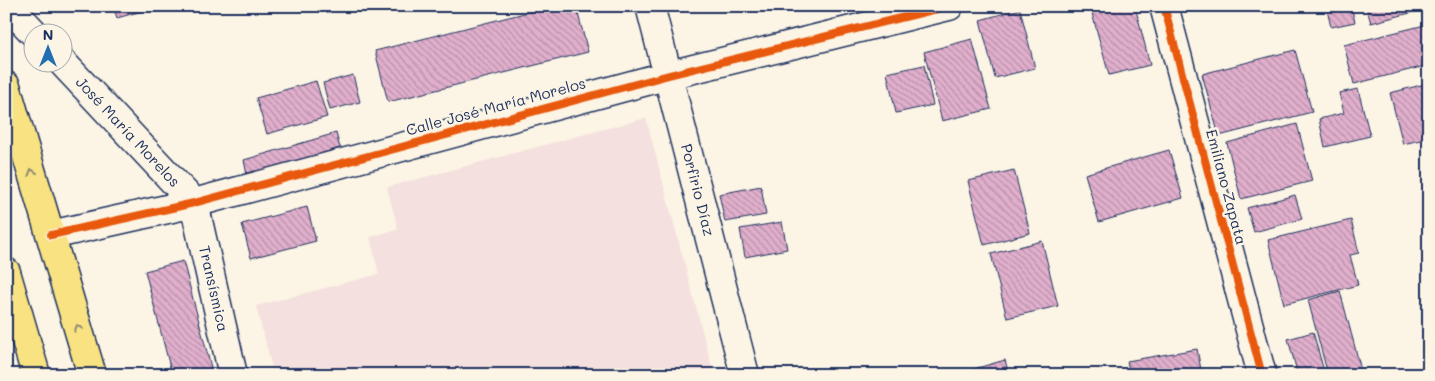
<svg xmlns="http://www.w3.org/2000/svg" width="1435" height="381" font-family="Mali,sans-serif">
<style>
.built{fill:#f4e0de}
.building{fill:url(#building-back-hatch);stroke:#1b2f5e}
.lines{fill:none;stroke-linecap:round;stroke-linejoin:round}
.minor-casing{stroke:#1b2f5e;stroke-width:31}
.major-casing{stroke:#1b2f5e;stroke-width:31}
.minor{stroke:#fcf5e5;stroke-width:28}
.major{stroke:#f8e281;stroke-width:28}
.cycleway-casing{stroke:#fcf5e5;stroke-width:11}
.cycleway{stroke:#e8590c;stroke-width:8}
.oneway{stroke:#8a8870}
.labels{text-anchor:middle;stroke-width:5;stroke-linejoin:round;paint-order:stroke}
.street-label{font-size:15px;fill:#1b2f5e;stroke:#fcf5e5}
</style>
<defs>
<pattern id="building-back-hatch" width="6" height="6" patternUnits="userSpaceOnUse" patternTransform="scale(1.25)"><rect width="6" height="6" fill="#e1afcc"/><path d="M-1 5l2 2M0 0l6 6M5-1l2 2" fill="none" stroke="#b68fa9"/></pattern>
</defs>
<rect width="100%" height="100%" fill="#fcf5e5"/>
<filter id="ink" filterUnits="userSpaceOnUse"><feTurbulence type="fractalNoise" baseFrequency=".02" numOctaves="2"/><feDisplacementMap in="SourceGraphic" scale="10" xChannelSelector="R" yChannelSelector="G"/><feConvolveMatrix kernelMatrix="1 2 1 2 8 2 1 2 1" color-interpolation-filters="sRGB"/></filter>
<g filter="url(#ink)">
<!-- built -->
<path class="built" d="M646,118L714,375H274L256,306L379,274L370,237L398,229L387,187Z"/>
<!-- building -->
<g class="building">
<path d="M113,6H160L117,18Z"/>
<path d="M552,6H576L588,52L388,102L375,51Z"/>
<path d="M1090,6H1135L1150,65L1109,75Z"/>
<path d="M1326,6H1351L1355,22L1331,27Z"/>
<path d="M1366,6H1421L1422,10L1371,23Z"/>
<path d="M1020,9L1035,68L995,78L980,20Z"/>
<path d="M1429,24V65L1354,84L1344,45Z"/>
<path d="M972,39L991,109L942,121L924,52Z"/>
<path d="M1295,50L1312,112L1219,136L1202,74Z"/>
<path d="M924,65L933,105L896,113L887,73Z"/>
<path d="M353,75L360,102L330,110L323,83Z"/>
<path d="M316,81L327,117L267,134L256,98Z"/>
<path d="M1429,83V138L1403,144L1390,93Z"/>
<path d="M1358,89L1370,136L1325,147L1319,119L1344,113L1339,93Z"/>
<path d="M1297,124L1312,181L1241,199L1227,143Z"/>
<path d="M336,133L340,148L247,175L244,160Z"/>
<path d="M1169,150L1183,198L1099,222L1085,174Z"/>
<path d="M1014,170L1030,233L984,245L968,181Z"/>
<path d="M761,186L766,215L725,222L719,194Z"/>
<path d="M1295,195L1302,219L1254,232L1247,208Z"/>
<path d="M307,207L316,241L251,258L242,224Z"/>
<path d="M1351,220L1359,253L1350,255L1358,285L1284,304L1268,240Z"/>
<path d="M782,222L787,249L745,257L740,229Z"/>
<path d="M1042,241L1058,306L1007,318L991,254Z"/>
<path d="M183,261L213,375H172L145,271Z"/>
<path d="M1340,291L1362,374L1361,375H1328L1308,300Z"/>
<path d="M1313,332L1325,375H1298L1288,339Z"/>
<path d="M1197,349L1202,375H1130L1127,361Z"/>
<path d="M1005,360L1009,375H960V373Z"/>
</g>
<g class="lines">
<!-- minor casing -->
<g class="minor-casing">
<g id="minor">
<path id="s1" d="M650,6L745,375"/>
<path d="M1164,6L1262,375"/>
<path d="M6,7L15,13L33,32"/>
<path id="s2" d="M62,62L194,203L233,375"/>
<path d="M51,235L194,203L669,75L949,6"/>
</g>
</g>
<!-- major casing -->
<g class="major-casing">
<g id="major">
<path d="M6,86L92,375"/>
<path d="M6,272L36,375"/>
</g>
</g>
<!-- minor -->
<use href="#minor" class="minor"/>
<!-- major -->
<use href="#major" class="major"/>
<!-- cycleway casing -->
<g class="cycleway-casing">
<g id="cycleway">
<path d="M1164,6L1262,375"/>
<path d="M51,235L194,203L669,75L949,6"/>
</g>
</g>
<!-- cycleway -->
<use href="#cycleway" class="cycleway"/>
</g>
<!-- one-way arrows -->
<defs><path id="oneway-chevron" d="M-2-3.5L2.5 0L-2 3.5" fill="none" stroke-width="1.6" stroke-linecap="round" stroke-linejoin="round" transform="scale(1.25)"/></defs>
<g class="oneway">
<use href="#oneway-chevron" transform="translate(32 172) rotate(-107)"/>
<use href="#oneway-chevron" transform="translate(78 328) rotate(-106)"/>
</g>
</g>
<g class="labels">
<!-- street labels -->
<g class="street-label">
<text transform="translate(496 107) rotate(-15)" y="5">Calle José María Morelos</text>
<text dy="5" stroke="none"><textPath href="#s2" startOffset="96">José María Morelos</textPath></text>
<text transform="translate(1226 187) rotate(75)" y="5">Emiliano Zapata</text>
<text dy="5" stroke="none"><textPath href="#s1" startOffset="190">Porfirio Díaz</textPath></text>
<text dy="5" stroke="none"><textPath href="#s2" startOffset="281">Transísmica</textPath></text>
</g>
</g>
<!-- margin -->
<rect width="1435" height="381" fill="none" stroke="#fcf5e5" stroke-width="25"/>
<rect x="12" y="12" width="1410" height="356" fill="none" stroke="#1b2f5e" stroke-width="2" filter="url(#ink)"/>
<!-- north arrow -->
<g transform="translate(48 48)"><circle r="24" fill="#fcf5e5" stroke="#a2a6af"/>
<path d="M0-4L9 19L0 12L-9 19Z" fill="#1f6fb2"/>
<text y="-8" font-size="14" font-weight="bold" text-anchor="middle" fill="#1b2f5e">N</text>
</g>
</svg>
